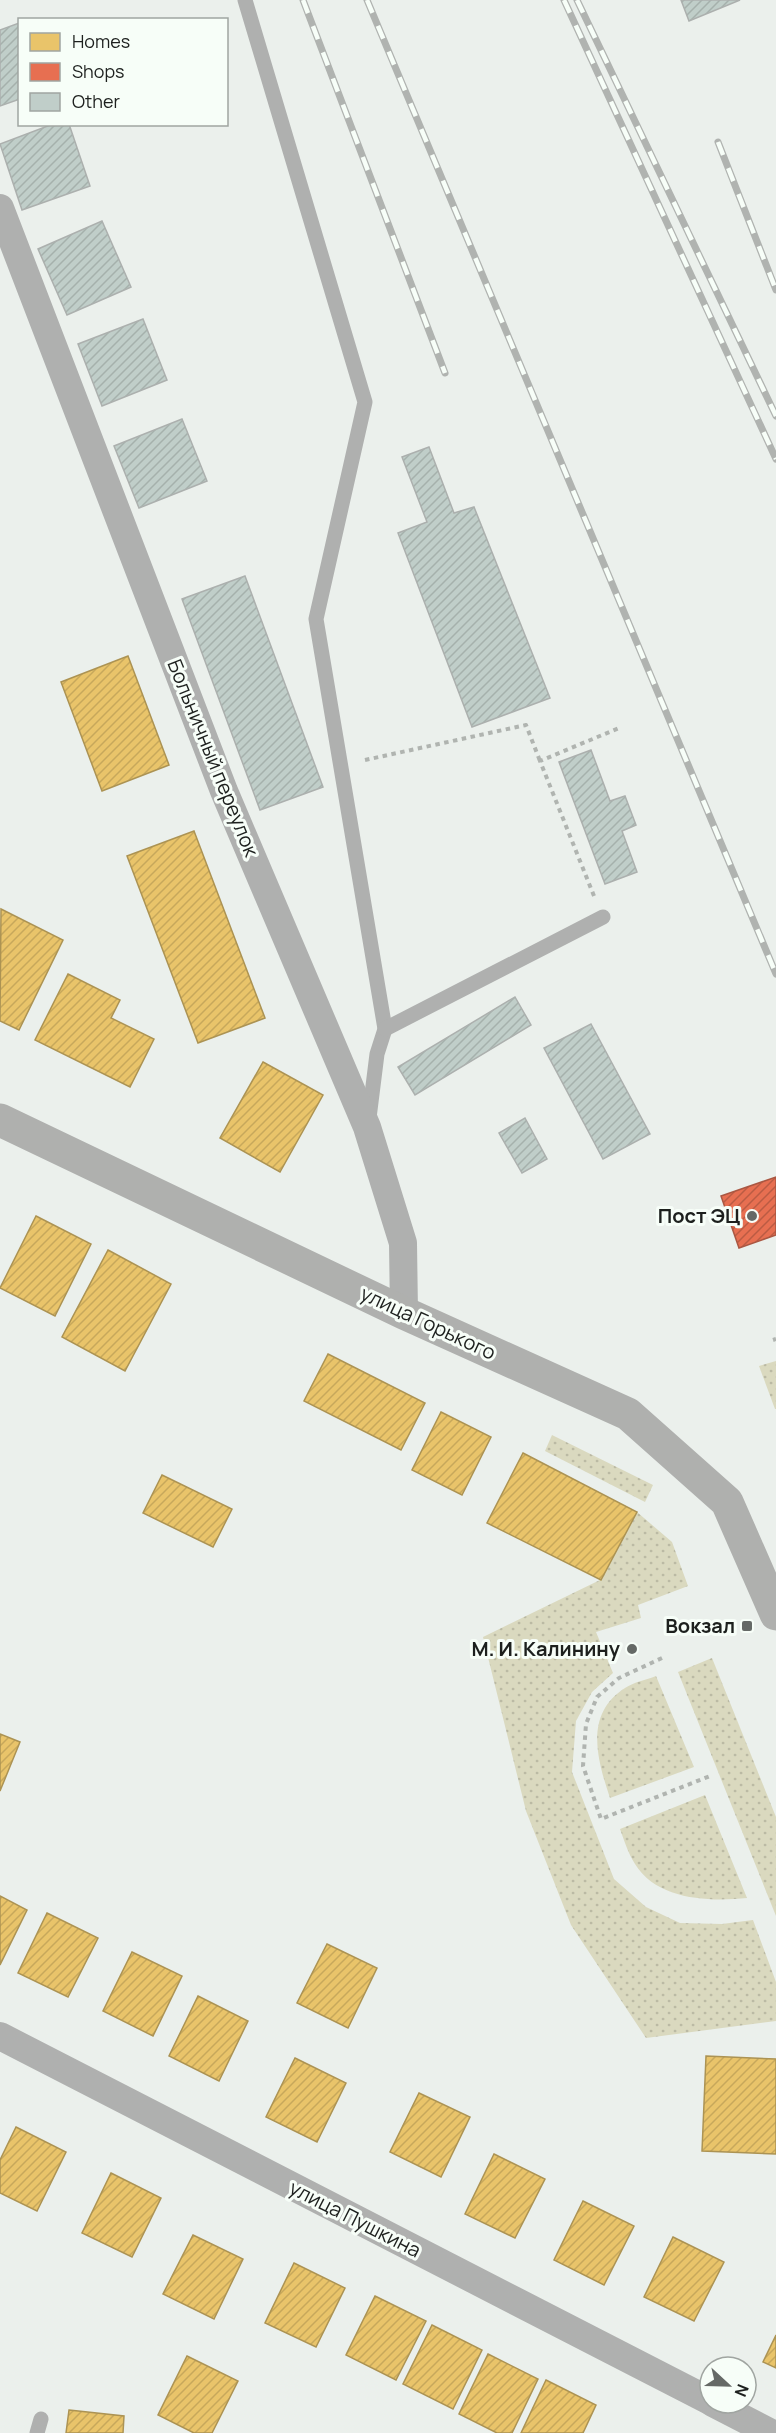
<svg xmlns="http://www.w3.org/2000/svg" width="776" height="2433" font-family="Manrope,sans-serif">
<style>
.grass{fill:url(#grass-dots)}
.homes{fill:url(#homes-hatch);stroke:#ac9353;stroke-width:1.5}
.shops{fill:url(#shops-hatch);stroke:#aa5742;stroke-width:1.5}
.building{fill:url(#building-hatch);stroke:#acb0ae;stroke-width:1.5}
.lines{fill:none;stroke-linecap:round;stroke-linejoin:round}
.path{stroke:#b0b4b0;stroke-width:4;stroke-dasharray:4.5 4.5;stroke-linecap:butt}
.lane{stroke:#afb0af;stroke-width:15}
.street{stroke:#afb0af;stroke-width:28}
.secondary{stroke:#afb0ae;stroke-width:33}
.rail-casing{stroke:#b0b3b0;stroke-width:7}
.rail{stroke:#f7fef8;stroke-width:4.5;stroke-dasharray:14;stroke-linecap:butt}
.poi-dot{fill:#656966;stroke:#f7fef8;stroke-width:2}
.labels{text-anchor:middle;stroke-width:6;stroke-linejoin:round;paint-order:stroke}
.street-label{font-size:20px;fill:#1d201e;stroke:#f7fef8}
.poi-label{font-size:20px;font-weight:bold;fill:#1d201e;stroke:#f7fef8;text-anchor:end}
</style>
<defs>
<pattern id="grass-dots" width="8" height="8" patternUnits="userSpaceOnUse" patternTransform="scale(1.5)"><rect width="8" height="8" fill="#dad9bf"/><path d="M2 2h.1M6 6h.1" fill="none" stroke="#bbbaa4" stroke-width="1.8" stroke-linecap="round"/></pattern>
<pattern id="homes-hatch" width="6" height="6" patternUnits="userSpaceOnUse" patternTransform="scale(1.5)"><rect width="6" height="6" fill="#e9c46a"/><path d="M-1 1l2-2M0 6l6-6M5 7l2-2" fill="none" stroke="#c7a85b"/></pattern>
<pattern id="shops-hatch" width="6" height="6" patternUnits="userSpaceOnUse" patternTransform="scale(1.5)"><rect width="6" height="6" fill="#e76f51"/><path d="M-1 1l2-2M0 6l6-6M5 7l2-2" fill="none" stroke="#bb5b43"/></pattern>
<pattern id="building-hatch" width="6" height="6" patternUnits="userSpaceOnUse" patternTransform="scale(1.5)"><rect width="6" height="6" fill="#c0cec9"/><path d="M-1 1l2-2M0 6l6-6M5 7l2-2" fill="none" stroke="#a5b1ac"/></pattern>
</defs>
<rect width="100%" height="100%" fill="#ebf0ec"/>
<!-- grass -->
<g class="grass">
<path d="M776,1361V1409H775L759,1366Z"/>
<path d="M552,1435L653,1485L645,1502L545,1451Z"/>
<path d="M637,1512L672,1542L688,1586L638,1605L641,1618L596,1632L613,1673L592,1692L576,1721L572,1772L614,1879L646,1907L680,1923L722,1924L753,1920L776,1982V2021L646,2038L571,1925L526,1811L483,1637L600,1580Z"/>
<path d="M712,1658L776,1817V1916L678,1672Z"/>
<path d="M656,1676L694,1767L610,1798C597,1759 584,1714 625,1688C634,1682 646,1680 656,1676Z"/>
<path d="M705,1795L747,1898C709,1902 657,1900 635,1864C628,1853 624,1840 620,1829Z"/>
</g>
<!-- homes -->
<g class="homes">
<path d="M128,656L169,765L102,791L61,682Z"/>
<path d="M194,831L265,1018L198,1043L127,856Z"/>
<path d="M1,909L63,940L19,1030L0,1021Z"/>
<path d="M68,974L120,1000L111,1018L154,1039L130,1087L35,1040Z"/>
<path d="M263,1062L323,1095L280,1172L220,1138Z"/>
<path d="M36,1216L91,1244L55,1316L0,1288Z"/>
<path d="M108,1250L171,1284L125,1371L62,1337Z"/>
<path d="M328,1354L425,1403L401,1450L304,1401Z"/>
<path d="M441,1412L491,1437L462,1495L412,1470Z"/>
<path d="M523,1453L637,1512L601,1580L487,1523Z"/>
<path d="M162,1475L232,1509L213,1547L143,1513Z"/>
<path d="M0,1734L20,1742L0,1791Z"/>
<path d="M0,1896L27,1910L0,1965Z"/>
<path d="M47,1913L98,1938L68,1997L18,1973Z"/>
<path d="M327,1944L377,1968L348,2028L297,2003Z"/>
<path d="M132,1952L182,1976L153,2036L103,2011Z"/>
<path d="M198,1996L248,2021L219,2081L169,2056Z"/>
<path d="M706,2056L776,2059V2154L702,2151Z"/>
<path d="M295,2058L346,2083L317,2142L266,2117Z"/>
<path d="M419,2093L470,2117L441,2177L390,2152Z"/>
<path d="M16,2127L66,2152L37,2211L0,2193V2160Z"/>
<path d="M494,2154L545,2179L515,2238L465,2214Z"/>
<path d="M111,2173L161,2198L132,2257L82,2233Z"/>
<path d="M583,2201L634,2226L604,2285L554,2260Z"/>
<path d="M193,2235L243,2259L214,2319L163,2294Z"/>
<path d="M673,2237L724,2262L694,2321L644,2297Z"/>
<path d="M294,2263L345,2288L316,2347L265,2323Z"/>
<path d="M375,2296L426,2321L396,2380L346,2355Z"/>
<path d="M432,2325L482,2350L453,2409L403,2384Z"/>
<path d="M776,2335V2368L763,2362Z"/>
<path d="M488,2354L538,2379L512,2433H497L459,2414Z"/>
<path d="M187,2356L238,2381L212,2433H194L158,2415Z"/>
<path d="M546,2380L596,2405L583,2433H521Z"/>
<path d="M69,2410L124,2416L123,2433H66Z"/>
</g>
<!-- shops -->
<path class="shops" d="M776,1177V1235L739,1248L721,1196Z"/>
<!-- building -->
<g class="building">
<path d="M681,0H740L689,21Z"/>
<path d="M19,23L20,99L0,106V30Z"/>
<path d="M53,124H69L90,186L22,210L0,144Z"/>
<path d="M102,221L131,287L67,315L38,249Z"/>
<path d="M143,319L167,380L102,406L78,344Z"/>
<path d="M182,419L207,481L139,508L114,446Z"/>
<path d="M429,447L454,513L474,507L550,698L472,727L398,533L427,522L402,457Z"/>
<path d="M245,576L323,787L260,810L182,599Z"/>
<path d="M591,750L610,801L625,796L636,825L622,831L637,872L605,884L559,762Z"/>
<path d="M515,997L531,1025L415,1095L398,1067Z"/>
<path d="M591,1024L650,1134L603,1159L544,1048Z"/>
<path d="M525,1118L547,1159L522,1173L499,1133Z"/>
</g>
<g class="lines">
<!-- path -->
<g class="path">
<path d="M365,760L526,725L540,761"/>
<path d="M594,896L540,761L619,728"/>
<path d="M773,1340L776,1339"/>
<path d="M662,1658L619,1678L597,1697L586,1724L583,1766L601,1819L710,1776"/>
</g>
<!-- lane -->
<g class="lane">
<path d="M245,0L365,402L316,619L385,1029L377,1054L369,1118"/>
<path d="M385,1029L603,917"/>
<path d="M37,2433L41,2419"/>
</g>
<!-- street -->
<g class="street">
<path d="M0,208L224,791L367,1127L403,1243L404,1313"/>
<path d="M0,2036L710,2401"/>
<path d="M713,2403L771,2433"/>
</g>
<!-- secondary -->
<path class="secondary" d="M0,1120L404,1313L628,1414L727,1502L776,1614"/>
<!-- rail casing -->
<g class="rail-casing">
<g id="rail">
<path d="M303,0L445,373"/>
<path d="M367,0L776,974"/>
<path d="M564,0L776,459"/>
<path d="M577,0L776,416"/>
<path d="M718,142L776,290"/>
</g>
</g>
<!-- rail -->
<use href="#rail" class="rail"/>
</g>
<!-- markers -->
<g class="poi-dot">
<circle cx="752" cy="1216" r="6"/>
<rect x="741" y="1620" width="12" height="12" rx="3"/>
<circle cx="632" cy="1649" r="6"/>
</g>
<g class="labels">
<!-- street labels -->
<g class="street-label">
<text transform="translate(213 758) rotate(68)" y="7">Больничный переулок</text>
<text transform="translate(428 1323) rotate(25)" y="7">улица Горького</text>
<text transform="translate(355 2219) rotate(27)" y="7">улица Пушкина</text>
</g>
<!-- poi labels -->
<g class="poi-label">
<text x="740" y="1223">Пост ЭЦ</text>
<text x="735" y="1633">Вокзал</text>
<text x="620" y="1656">М. И. Калинину</text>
</g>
</g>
<!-- legend -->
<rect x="18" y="18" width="210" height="108" fill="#f7fef8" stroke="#a0a5a1" stroke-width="1.5"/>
<rect x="30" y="33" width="30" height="18" fill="#e9c46a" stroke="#a0a5a1" stroke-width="1.5"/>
<text x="72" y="48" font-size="18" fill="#1d201e">Homes</text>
<rect x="30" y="63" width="30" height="18" fill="#e76f51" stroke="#a0a5a1" stroke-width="1.5"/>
<text x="72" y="78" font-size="18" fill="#1d201e">Shops</text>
<rect x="30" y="93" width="30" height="18" fill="#c0cec9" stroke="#a0a5a1" stroke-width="1.5"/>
<text x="72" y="108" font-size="18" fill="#1d201e">Other</text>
<!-- north arrow -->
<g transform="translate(728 2385) rotate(112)"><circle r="28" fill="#f7fef8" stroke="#a0a5a1" stroke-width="1.5"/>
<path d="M0-4.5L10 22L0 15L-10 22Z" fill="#656966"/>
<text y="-9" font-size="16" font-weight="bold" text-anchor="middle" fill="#1d201e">N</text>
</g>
</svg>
